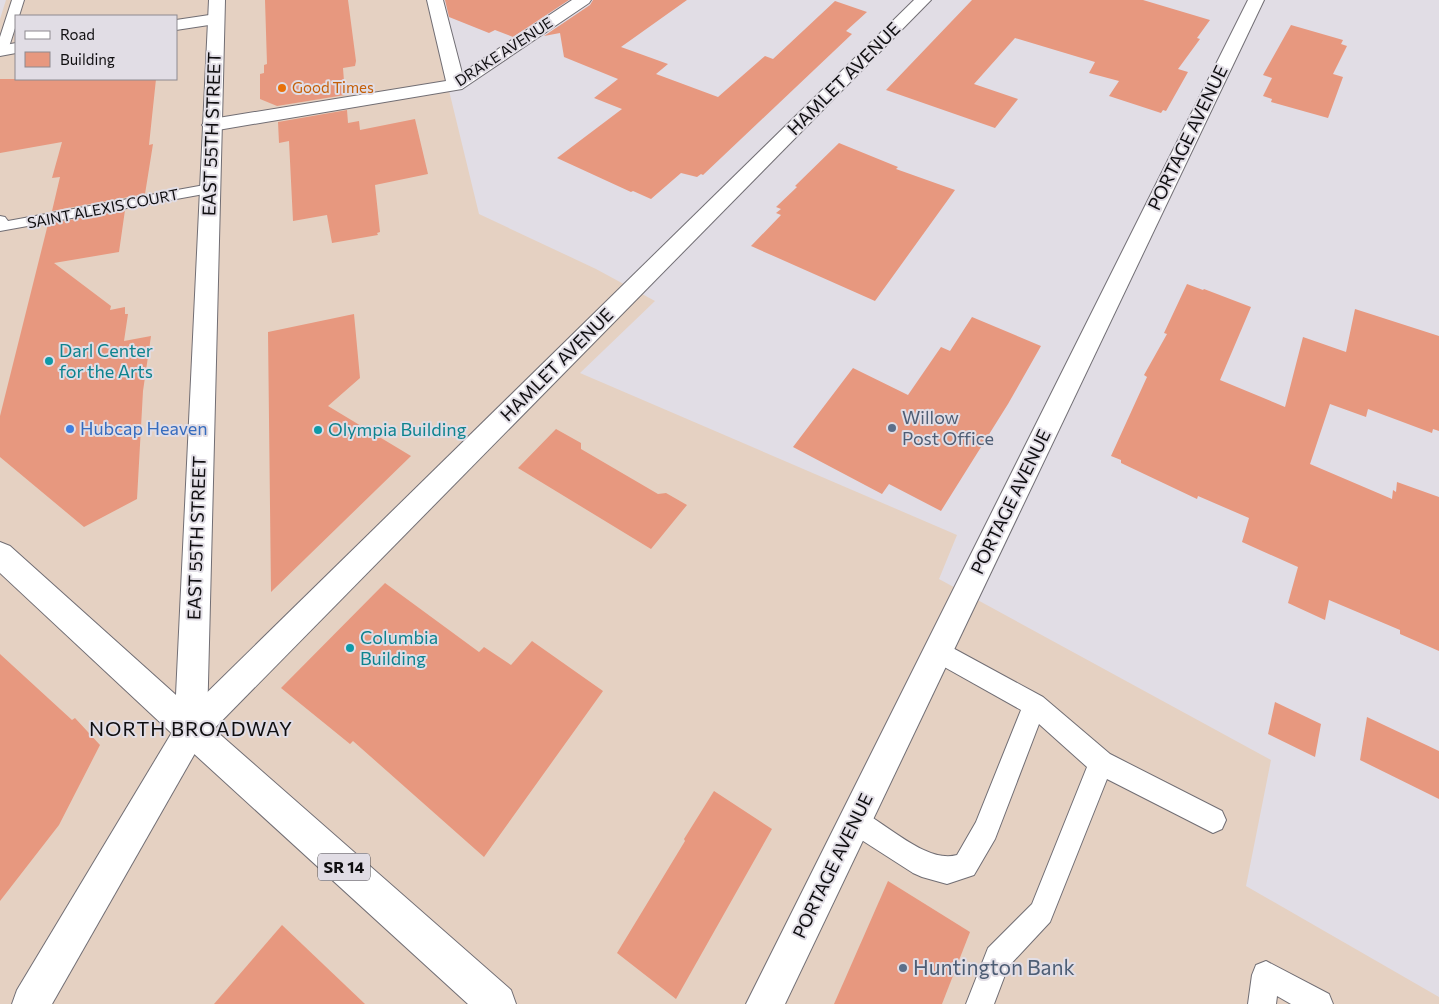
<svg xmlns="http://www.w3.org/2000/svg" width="1439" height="1004" font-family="Commissioner,sans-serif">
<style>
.commercial{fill:#e5d1c2;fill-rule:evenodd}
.building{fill:#e7987f}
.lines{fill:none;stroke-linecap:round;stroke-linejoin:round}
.lane-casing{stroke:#716e74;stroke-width:2}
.street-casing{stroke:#716e74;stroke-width:2}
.secondary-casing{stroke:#716e74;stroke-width:2}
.primary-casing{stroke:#716e74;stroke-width:2}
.lane{fill:#fff;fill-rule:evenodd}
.street{fill:#fff;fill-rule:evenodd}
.secondary{fill:#fff;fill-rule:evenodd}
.primary{fill:#fff;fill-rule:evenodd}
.food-dot{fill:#e8710a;stroke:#e1dde5;stroke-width:2}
.culture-dot{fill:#0f9aa8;stroke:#e1dde5;stroke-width:2}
.service-dot{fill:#5c6f8a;stroke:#e1dde5;stroke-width:2}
.shop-dot{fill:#3f7fe0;stroke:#e1dde5;stroke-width:2}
.labels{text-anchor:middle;stroke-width:4;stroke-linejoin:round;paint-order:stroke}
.far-street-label{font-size:15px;fill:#0f0e10;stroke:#e1dde5}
.far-food-label{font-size:15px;fill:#c56008;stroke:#e1dde5;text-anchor:start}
.shield{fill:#e1dde5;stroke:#4e4c50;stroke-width:1}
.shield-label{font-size:16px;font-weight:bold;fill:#0f0e10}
.street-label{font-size:18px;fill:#0f0e10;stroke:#e1dde5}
.culture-label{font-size:18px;fill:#0d838f;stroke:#e1dde5;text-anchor:start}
.service-label{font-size:18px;fill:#4e5e75;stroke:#e1dde5;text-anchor:start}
.shop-label{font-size:18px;fill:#366cbe;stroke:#e1dde5;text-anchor:start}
.quarter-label{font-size:20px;letter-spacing:1px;fill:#0f0e10;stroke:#e1dde5}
.near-service-label{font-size:21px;fill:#4e5e75;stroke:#e1dde5;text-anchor:start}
</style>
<rect width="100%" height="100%" fill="#e1dde5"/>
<!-- commercial -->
<path class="commercial" d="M6,0H427L479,214L596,269L655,301L580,373L957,535L939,579L1271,760L1246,886L1439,997V1004H0V19ZM16,16H176V79H16Z"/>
<!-- building -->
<g class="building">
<path d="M265,0H348L356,61L355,66L343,68L345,95L277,106L260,99V74L264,73V65L267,64Z"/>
<path d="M445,0H569L513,37L495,30L489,33L449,17Z"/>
<path d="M593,0H687L621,47L668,64L656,74L718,97L765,56L773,59L835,1L867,12L846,31L852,34L703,175L701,174L697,177L681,173L651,199L633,191L631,192L557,158L622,109L594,98L618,79L564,57L560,33L544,36L590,5Z"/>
<path d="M972,0H1143L1210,20L1197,38L1200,39L1178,69L1188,72L1166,111L1163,110L1161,113L1109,96L1119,81L1089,73L1095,62L1015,38L974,84L1018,99L995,128L886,90Z"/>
<path d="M1291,25L1343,40L1341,44L1347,46L1333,74L1343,77L1328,118L1271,102L1272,99L1263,96L1272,78L1263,75Z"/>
<path d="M0,79H156L149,145L153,144L145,194L52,211L60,177L52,178L62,142L0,153Z"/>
<path d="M347,110L348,123L359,121L360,130L415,119L428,174L375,185L380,232L377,233L378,235L332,243L327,215L293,221L289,141L279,143L278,122Z"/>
<path d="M839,143L898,167L896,169L955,190L875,301L751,246L781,215L776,213L781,209L776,207L797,187L795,186Z"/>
<path d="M125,210L119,252L54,263L111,306L110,310L125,307V314H128L124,341L151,336L143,391L137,499L84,527L0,457V416L48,224Z"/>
<path d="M1187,284L1203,290L1204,289L1251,307L1220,380L1285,407L1303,337L1346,352L1355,309L1439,336V431L1433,429L1432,433L1368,409L1366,417L1330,404L1310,464L1392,499L1393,490L1396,492L1397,482L1439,497V651L1400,634V630L1329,600L1325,620L1288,603L1298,567L1242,542L1249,518L1198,496L1197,499L1121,463V460L1111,456L1147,377L1144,375L1167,334L1164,333Z"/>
<path d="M354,314L360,378L328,406L411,456L271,592L268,332Z"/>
<path d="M972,317L1041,346L1008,404L941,511L889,484L882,494L793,447L853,368L908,395L941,347L950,351Z"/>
<path d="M556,429L581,443V449L658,494L666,493L687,505L651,549L518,468Z"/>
<path d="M385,583L479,652L484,647L511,665L532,641L603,691L484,857L353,741L350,744L281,688Z"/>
<path d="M0,654L72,720L75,718L100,745L59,825L0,901Z"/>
<path d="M1275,702L1321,724L1315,757L1268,734Z"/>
<path d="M1367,717L1439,751V799L1360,760Z"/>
<path d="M714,791L772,829L676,999L617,953L685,841L684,839Z"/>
<path d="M888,881L970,932L942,1004H834Z"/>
<path d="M282,925L365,1004H214Z"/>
</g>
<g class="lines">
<!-- lane casing -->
<g class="lane-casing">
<g id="lane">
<path d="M12,0H24L19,16H16V25L8,50L2,54L0,53V37Z"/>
<path d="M210,184L215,186L217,189L215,192L0,231V216L5,217L8,221Z"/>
<path d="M938,640L1043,697L1110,754L1222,811L1226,820L1222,829L1213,833L1107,779L1050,922L1008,967L994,1004H966L988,948L1032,904L1087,767L1039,724L995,839L974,875L947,884L922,877L913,873L846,830L842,821L846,812L855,808C885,821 925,864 957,855L976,822L1021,710L930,659L927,651L930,643Z"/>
<path d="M1266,961L1329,994L1333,1004H1291L1277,996L1276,1004H1248L1252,975L1256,965Z"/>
</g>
</g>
<!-- street casing -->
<g class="street-casing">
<g id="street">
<path d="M427,0H443L462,73L572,0H591L589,3L462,89L212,131L205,129L202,125L205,121L212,119L446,81Z"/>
<path d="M914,0H931L202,741L191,746L180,741L175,730L180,719Z"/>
<path d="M1248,0H1264L785,1004H746Z"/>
<path d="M216,14L222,15L224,19L222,23L176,30V20Z"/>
<path d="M16,43V53L0,56V46Z"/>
</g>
</g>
<!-- secondary casing -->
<g class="secondary-casing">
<path id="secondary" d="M191,714L202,719L207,730L202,741L52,1004H12L17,990L180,719Z"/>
</g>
<!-- primary casing -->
<g class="primary-casing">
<path id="primary" d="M209,0H225L207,723L511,990L516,1004H468L180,741L0,573V542L10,546L176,695Z"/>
</g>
<!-- lane -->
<use href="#lane" class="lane"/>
<!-- street -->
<use href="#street" class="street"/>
<!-- secondary -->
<use href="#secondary" class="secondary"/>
<!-- primary -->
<use href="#primary" class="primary"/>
</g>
<!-- markers -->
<circle class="food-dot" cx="282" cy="88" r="5"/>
<g class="culture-dot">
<circle cx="49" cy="361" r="5"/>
<circle cx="318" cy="430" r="5"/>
<circle cx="350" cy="648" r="5"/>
</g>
<g class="service-dot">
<circle cx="892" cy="428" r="5"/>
<circle cx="903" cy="968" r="5"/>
</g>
<circle class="shop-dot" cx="70" cy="429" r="5"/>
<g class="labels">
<!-- far-street labels -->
<g class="far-street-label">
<text transform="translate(504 52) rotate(-33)" y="5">DRAKE AVENUE</text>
<text transform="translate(103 209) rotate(-11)" y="5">SAINT ALEXIS COURT</text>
</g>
<!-- far-food labels -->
<g class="far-food-label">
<text x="292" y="93">Good Times</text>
</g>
<!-- shield labels -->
<rect class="shield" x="318" y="853.5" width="52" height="27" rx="4"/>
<g class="shield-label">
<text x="344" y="873">SR 14</text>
</g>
<!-- street labels -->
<g class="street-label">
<text transform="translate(844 79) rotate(-45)" y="6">HAMLET AVENUE</text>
<text transform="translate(212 134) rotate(-88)" y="6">EAST 55TH STREET</text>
<text transform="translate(1188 138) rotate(-64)" y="6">PORTAGE AVENUE</text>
<text transform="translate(557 365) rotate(-45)" y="6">HAMLET AVENUE</text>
<text transform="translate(1011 502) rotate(-64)" y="6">PORTAGE AVENUE</text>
<text transform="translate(197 538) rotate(-88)" y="6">EAST 55TH STREET</text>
<text transform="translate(833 866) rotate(-64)" y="6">PORTAGE AVENUE</text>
</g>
<!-- culture labels -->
<g class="culture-label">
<text x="59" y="357">Darl Center<tspan x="59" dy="21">for the Arts</tspan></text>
<text x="328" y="436">Olympia Building</text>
<text x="360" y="644">Columbia<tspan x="360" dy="21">Building</tspan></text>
</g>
<!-- service labels -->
<g class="service-label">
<text x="902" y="424">Willow<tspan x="902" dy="21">Post Office</tspan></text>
</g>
<!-- shop labels -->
<g class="shop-label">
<text x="80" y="435">Hubcap Heaven</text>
</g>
<!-- quarter labels -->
<g class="quarter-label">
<text x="191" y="736">NORTH BROADWAY</text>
</g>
<!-- near-service labels -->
<g class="near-service-label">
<text x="913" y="975">Huntington Bank</text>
</g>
</g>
<!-- legend -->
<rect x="15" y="15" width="162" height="65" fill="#e1dde5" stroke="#8d8a90"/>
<rect x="25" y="31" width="25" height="8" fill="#ffffff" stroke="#8d8a90"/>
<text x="60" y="40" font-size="15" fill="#0f0e10">Road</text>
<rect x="25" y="52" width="25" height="15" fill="#e7987f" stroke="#8d8a90"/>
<text x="60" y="65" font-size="15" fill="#0f0e10">Building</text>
</svg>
